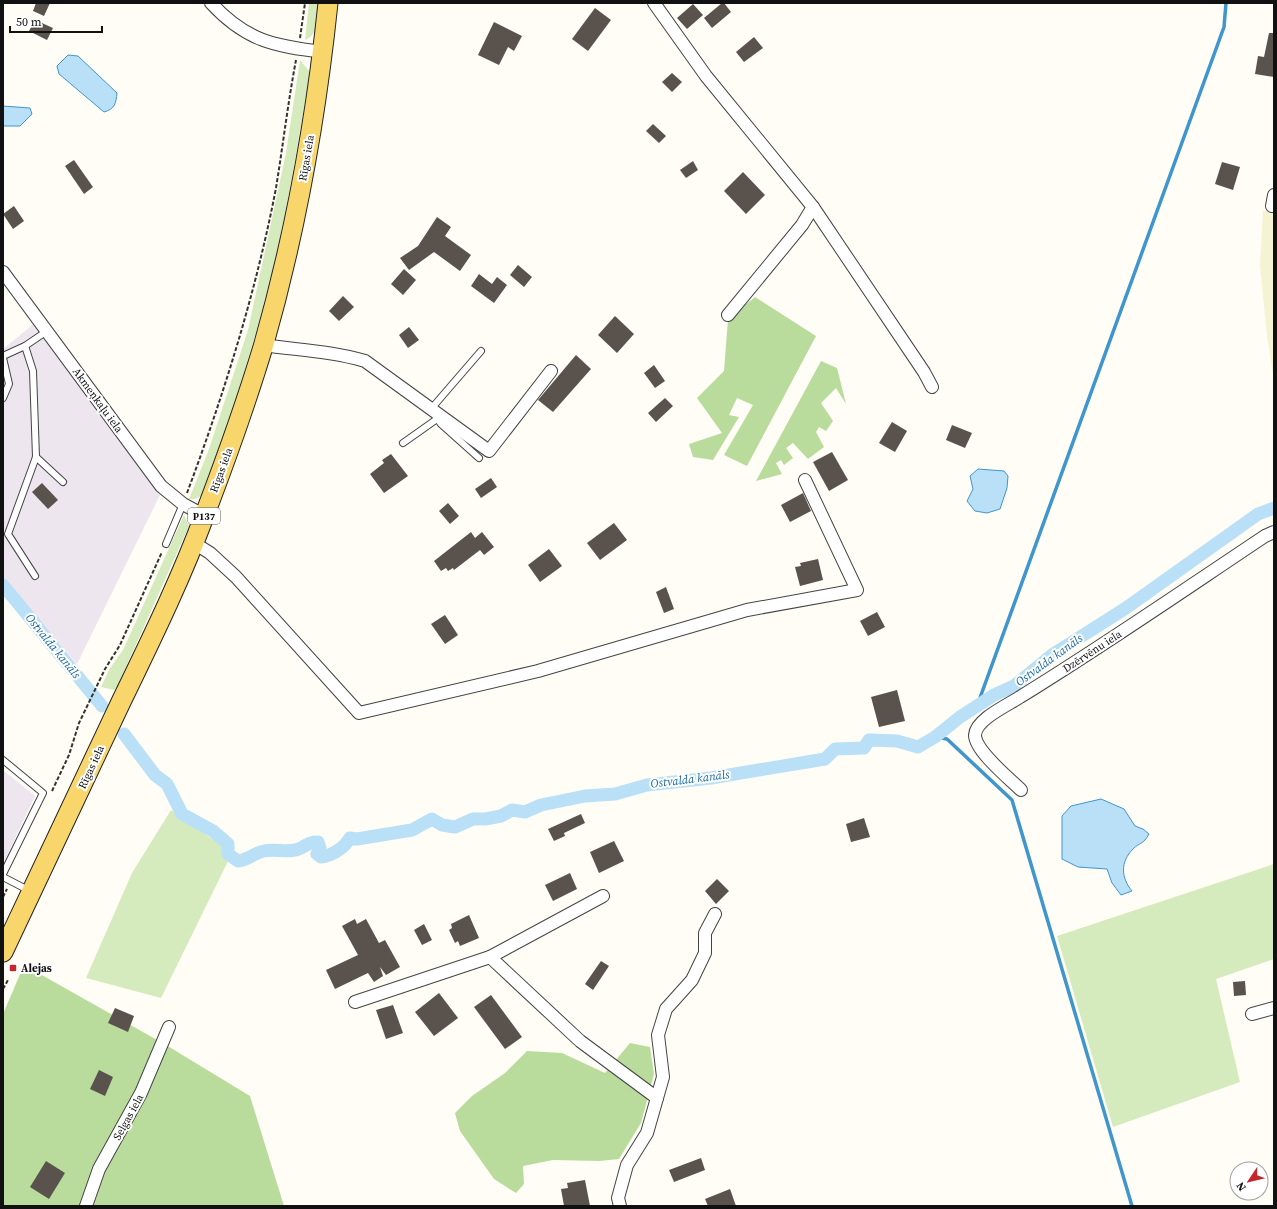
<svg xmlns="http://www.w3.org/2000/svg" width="1277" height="1209" font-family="'Source Serif 4',serif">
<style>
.industrial{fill:#eee6ef}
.farmland{fill:#f6f3d4}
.green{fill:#d5ebbd}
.forest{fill:#b9dc9c}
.water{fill:#b9e0f7;stroke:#3f96cf}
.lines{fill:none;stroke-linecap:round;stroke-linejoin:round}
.stream{stroke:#3f96cf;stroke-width:3.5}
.canal{stroke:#b9e0f7;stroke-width:13}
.building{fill:#5a524d}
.service-casing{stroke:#444;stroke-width:8}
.minor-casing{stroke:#444;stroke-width:14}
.primary-casing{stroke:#222;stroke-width:21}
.path{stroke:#333;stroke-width:2;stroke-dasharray:4 2;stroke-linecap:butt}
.service{stroke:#fff;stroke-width:6}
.minor{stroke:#fff;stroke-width:12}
.primary{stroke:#f9d66b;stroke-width:19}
.poi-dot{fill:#c4262e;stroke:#fff;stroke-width:1.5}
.labels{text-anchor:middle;stroke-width:4;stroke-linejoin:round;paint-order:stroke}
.shield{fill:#fff;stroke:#585858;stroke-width:1}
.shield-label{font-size:10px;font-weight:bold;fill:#111}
.street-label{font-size:11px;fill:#111;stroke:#fff}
.poi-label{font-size:11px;font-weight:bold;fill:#111;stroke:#fff;text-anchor:start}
.water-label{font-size:12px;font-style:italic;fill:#1768a6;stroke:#fff}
</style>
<rect width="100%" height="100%" fill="#fffdf5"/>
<!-- industrial -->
<g class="industrial">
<path d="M36,322L160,495L77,664L3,578V349Z"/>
<path d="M3,770L35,796L3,864Z"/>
</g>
<!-- farmland -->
<path class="farmland" d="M1263,210L1274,213V381L1267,336L1260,266Z"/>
<!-- green -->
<g class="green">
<path d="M309,3H320C318,17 320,34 305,40Z"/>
<path d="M300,60L310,72C302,118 295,164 286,209C268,303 238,394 208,485C204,493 199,501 189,499L209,449L248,330L286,153Z"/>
<path d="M184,515L189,526L117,687L114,690L101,687L110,668L123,650Z"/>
<path d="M171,810L232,853L161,998L86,978L132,873Z"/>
<path d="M1274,864V959L1216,979L1240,1082L1113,1127L1057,936Z"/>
</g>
<!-- forest -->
<g class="forest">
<path d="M755,297L816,336L747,466L724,455L753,405L737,398L729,415L739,417L713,460L693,457L689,444L722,433L697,398L724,371L728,319Z"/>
<path d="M821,361L837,368L846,404L836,388L821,403L833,421L826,431L819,427L816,432L824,447L808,459L793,443L786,448L793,458L784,465L781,460L776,463L782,474L756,481Z"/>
<path d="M24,965L166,1045L250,1096L284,1206H3V1014Z"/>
<path d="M630,1043L650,1047L654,1074L641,1123L619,1159L599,1161L553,1160L523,1166L524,1184L516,1193L494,1179L460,1131L455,1113L472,1096L505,1073L527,1051L562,1053L605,1073Z"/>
</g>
<!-- water -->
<g class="water">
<path d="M68,55L78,56L117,93C116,103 115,109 104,112L59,74L57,66Z"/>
<path d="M3,106L30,108L32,114L20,126H3Z"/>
<path d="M978,469L1004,471L1008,476L1007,488L1000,509L987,513L975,511L967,501L973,489L970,476Z"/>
<path d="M1101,799L1124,809L1135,826L1143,829L1149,834C1143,845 1140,842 1133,849C1120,862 1121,878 1132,891L1121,895L1112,883L1107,869L1078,867L1062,859V816L1071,806Z"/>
</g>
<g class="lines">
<!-- stream -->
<g class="stream">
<path d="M977,706L1224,27L1226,3"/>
<path d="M935,737L947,739L1012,800L1132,1206"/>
</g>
<!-- canal -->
<g class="canal">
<path d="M3,585L102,706"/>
<path d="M124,734L155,775L167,784L182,814L213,831L228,844V854L238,861C248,860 254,853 264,851C276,848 290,854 301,848C308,844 310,842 318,842L320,848L317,854L321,857C332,856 345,847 350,838L357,839L412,830L432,819L442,825L455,827L473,819H485L501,816L512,810L525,812L541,805L585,796L615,794L647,785L711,778L825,759L835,749L864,748L869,740L897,741L918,747L935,737L960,717L994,695L1014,686L1052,655L1126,608L1258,514L1274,508"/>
</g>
</g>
<!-- building -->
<g class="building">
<path d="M36,3H50L44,16L33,11Z"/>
<path d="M722,3H724L731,12L712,28L704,18Z"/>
<path d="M693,4L703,15L687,29L677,18Z"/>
<path d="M595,8L611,20L588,51L572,39Z"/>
<path d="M35,20L53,28L47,40L29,31Z"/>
<path d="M494,22L522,36L514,51L508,47L499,65L478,55Z"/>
<path d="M1269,33H1274V77L1255,74L1258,56L1264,57Z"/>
<path d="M754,37L763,48L744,62L736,52Z"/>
<path d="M672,73L682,82L672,92L662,82Z"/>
<path d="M653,124L666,136L659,143L646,131Z"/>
<path d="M74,160L93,187L84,194L65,166Z"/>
<path d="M693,161L698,170L686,178L680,170Z"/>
<path d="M1222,162L1240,167L1233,190L1215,184Z"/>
<path d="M743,172L765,195L746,214L724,191Z"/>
<path d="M14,206L24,221L13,229L3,214Z"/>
<path d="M437,217L451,227L445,236L471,255L460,271L434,252L409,270L400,258L418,246Z"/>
<path d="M518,265L532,277L524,287L510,275Z"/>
<path d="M404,269L416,280L403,295L391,284Z"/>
<path d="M479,274L492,284L497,277L507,285L494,303L471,286Z"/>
<path d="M343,296L354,307L339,321L329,311Z"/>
<path d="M615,316L634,334L617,353L598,335Z"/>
<path d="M409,327L419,340L408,348L399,335Z"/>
<path d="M576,355L591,369L553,412L538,400Z"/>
<path d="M654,365L665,381L655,388L644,373Z"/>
<path d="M665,398L673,406L656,422L648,413Z"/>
<path d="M892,422L907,431L895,452L879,443Z"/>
<path d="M952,425L972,433L965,448L946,440Z"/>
<path d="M832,452L848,480L829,491L813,462Z"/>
<path d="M391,454L408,476L384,493L370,474L384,463L382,460Z"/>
<path d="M491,478L497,487L481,498L475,489Z"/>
<path d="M42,483L58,500L48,509L32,492Z"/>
<path d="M803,493L811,511L790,522L781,505Z"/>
<path d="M448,503L459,516L450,524L439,511Z"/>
<path d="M614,523L627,540L600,560L587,543Z"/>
<path d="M471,532L475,538L482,532L494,547L484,555L480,550L454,570L453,568L448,571L446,568L441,571L434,561Z"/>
<path d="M549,549L562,566L540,582L528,565Z"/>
<path d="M818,559L823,580L800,586L795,567L801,566L800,563Z"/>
<path d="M666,587L674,609L664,613L656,592Z"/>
<path d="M877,612L885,627L868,636L860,621Z"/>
<path d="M445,615L458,635L445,644L431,624Z"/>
<path d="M897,690L905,721L879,727L871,697Z"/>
<path d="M581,814L585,823L564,833L565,836L554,841L548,829Z"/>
<path d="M864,818L870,837L851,842L846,824Z"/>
<path d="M614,841L624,861L599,873L590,852Z"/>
<path d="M570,873L577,889L553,901L545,885Z"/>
<path d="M717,879L729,891L716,904L705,891Z"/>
<path d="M469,915L479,938L460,946L458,941L455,943L449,930L452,928L451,924Z"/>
<path d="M355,919L357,924L366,919L379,943L385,940L400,967L386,975L380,967L383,976L374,982L368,973L335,989L326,970L358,955L342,926Z"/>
<path d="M424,924L432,940L422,945L414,930Z"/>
<path d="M601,961L609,966L593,990L585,984Z"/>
<path d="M1245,981L1246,995L1234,996L1233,982Z"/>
<path d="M439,993L458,1018L434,1036L415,1012Z"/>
<path d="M491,995L522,1037L505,1049L474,1007Z"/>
<path d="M393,1005L403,1033L386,1039L376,1010Z"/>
<path d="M115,1008L134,1016L128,1032L108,1023Z"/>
<path d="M99,1070L113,1077L105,1096L90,1089Z"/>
<path d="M701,1158L705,1170L674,1182L669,1170Z"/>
<path d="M46,1161L65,1173L49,1199L30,1187Z"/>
<path d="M585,1180L590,1206H564L561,1189L568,1188L567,1183Z"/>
<path d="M730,1189L736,1206H708L705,1199Z"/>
</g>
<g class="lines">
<!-- service casing -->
<g class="service-casing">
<g id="service">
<path d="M25,346L33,371L36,457L8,534L35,576"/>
<path d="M3,356L25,346L47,331"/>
<path d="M3,358L9,384L3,398"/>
<path d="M403,443L437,419"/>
<path d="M36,457L63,482"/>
<path d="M479,458L441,424L431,409L481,351"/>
<path d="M166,544L183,504"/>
<path d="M3,760L43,793L3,874"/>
<path d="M3,877L30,891"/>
</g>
</g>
<!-- minor casing -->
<g class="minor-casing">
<g id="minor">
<path d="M211,3C246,41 274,46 323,52"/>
<path d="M654,3L706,76L813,207L924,372L932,387"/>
<path d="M1274,195L1272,206H1274"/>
<path d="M3,272L161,486L183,504L205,516"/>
<path d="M728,315L802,225L813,207"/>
<path d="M263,345C297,350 332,351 365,361L489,451L551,371"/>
<path d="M194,543L210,553L236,577L359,713L538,671L747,610L857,590L805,480"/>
<path d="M1021,790C1010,779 975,751 975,735C976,719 1008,705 1020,697C1103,646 1184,590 1265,536L1274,532"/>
<path d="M490,957L580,1041L657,1098"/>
<path d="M355,1002L490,957L603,896"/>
<path d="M1252,1014L1274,1008"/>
<path d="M86,1206L99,1169L141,1093L169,1027"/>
<path d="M620,1206L618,1198L627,1165L647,1133L663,1077L658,1035L666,1009L692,980L705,953V933L715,914"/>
</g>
</g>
<!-- primary casing -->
<g class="primary-casing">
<path id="primary" d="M3,952C42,869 81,787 120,704C150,642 181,579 205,514C226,459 246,403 263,347C295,235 316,119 328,3"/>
</g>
<!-- path -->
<g class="path">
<path d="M300,38L305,3"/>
<path d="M187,493C224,394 256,292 276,188C283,145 288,102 296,60"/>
<path d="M52,791L69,755L79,723L105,669L120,645L162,552"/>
<path d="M3,897L7,889"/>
<path d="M3,989L8,980"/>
</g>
<!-- service -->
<use href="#service" class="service"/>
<!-- minor -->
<use href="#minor" class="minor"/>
<!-- primary -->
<use href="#primary" class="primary"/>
</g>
<!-- markers -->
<rect class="poi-dot" x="9" y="964" width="8" height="8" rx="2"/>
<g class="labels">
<!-- shield labels -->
<rect class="shield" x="188" y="508" width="32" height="16" rx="3"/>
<g class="shield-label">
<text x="204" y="520">P137</text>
</g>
<!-- street labels -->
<g class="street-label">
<text transform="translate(306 158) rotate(-80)" y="4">Rīgas iela</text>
<text transform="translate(98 400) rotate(54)" y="4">Akmeņkaļu iela</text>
<text transform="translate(221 470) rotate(-70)" y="4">Rīgas iela</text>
<text transform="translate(1092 651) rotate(-33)" y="4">Dzērvēnu iela</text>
<text transform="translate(91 767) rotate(-65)" y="4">Rīgas iela</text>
<text transform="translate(128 1117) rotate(-61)" y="4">Selgas iela</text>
</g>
<!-- poi labels -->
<g class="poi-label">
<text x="21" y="972">Alejas</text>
</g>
<!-- water labels -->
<g class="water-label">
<text transform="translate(53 646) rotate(51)" y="4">Ostvalda kanāls</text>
<text transform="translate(1049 660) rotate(-36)" y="4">Ostvalda kanāls</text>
<text transform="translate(690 779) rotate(-7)" y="4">Ostvalda kanāls</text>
</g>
</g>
<!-- border -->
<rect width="1277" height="1209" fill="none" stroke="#111111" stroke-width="8"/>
<!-- north arrow -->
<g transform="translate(1249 1181) rotate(235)"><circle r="19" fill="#ffffff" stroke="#a0a0a0"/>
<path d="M0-3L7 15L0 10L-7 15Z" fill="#c4262e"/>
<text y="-6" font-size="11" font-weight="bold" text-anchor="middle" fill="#111111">N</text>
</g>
<!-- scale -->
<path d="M10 26v6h92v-6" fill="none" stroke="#111111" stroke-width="2"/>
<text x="16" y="26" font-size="12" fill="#111111" stroke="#ffffff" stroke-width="3" paint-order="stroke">50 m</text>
</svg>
